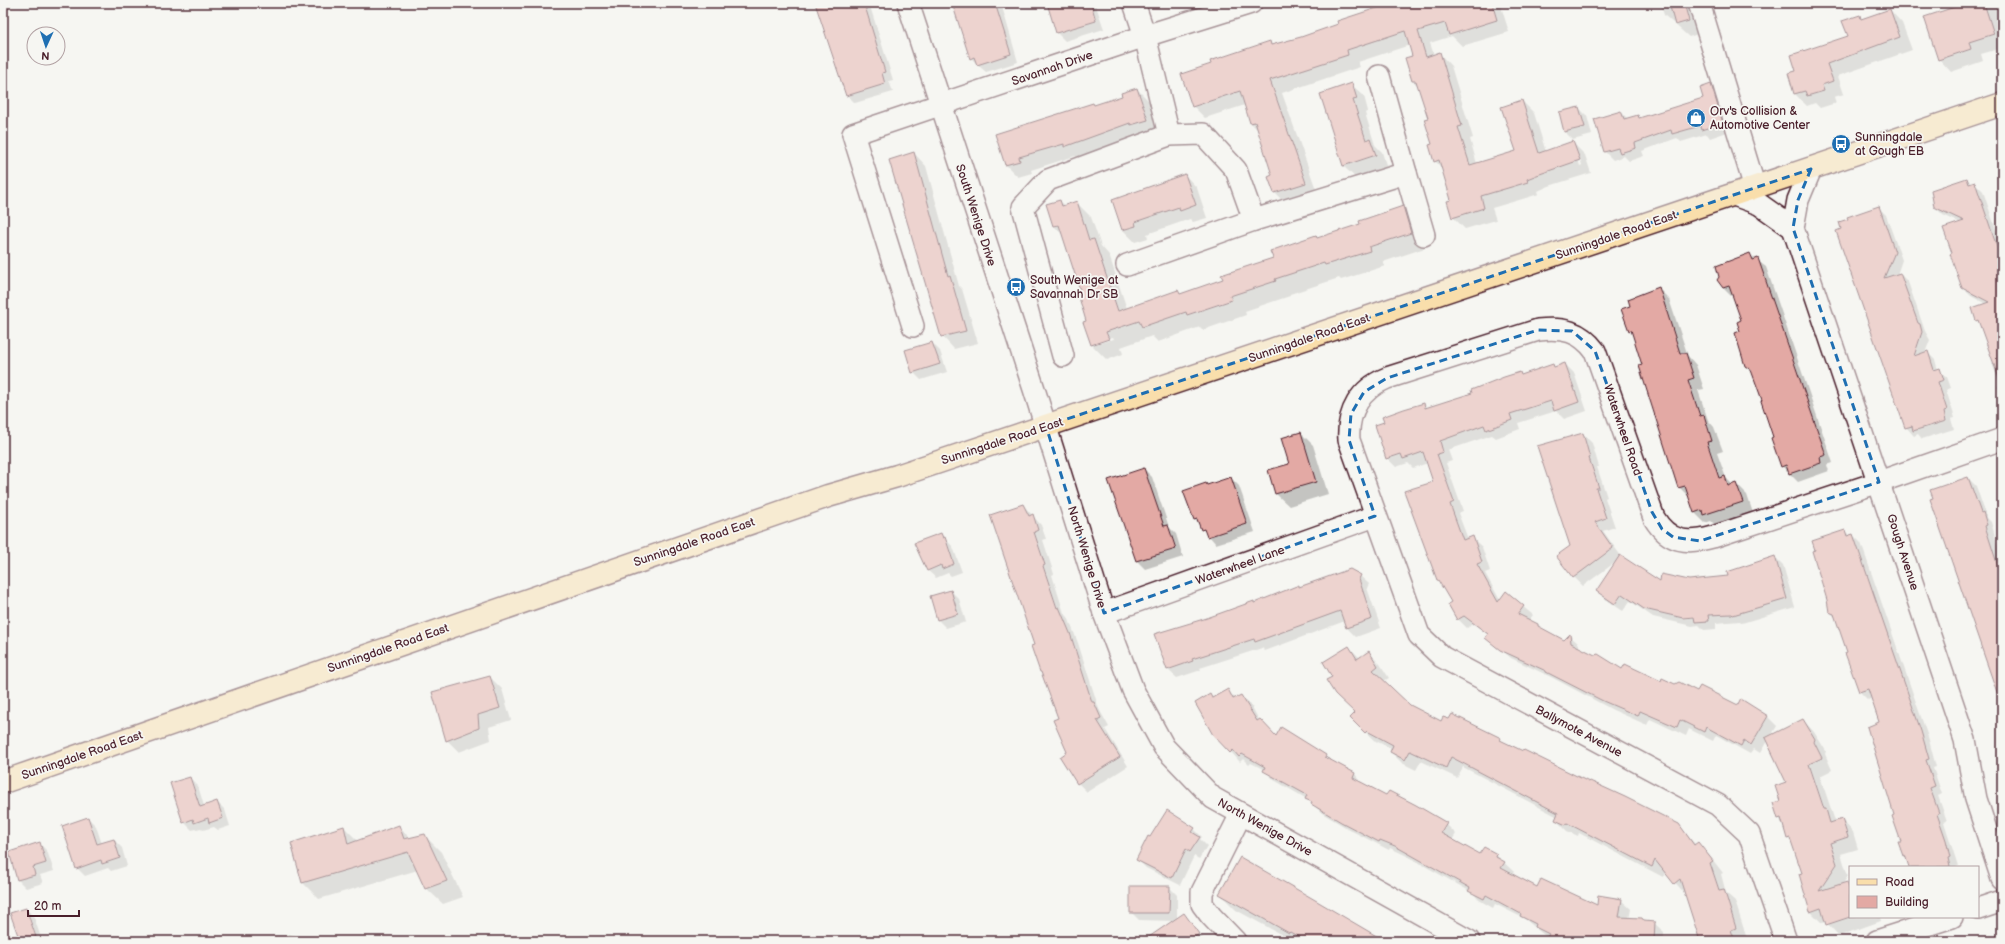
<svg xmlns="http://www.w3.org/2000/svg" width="2005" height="944" font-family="'Balsamiq Sans',sans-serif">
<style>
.forest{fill:url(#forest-firs);stroke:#7f836a}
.shadow{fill:#0003;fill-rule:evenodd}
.building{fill:#e3a9a4;stroke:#4a1f2b}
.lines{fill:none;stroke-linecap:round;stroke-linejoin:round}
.minor-casing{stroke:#4a1f2b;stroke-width:24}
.major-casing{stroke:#4a1f2b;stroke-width:25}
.minor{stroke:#f6f6f2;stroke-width:21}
.major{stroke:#f9deab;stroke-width:22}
.marked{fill:none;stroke:#1f6fb2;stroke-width:3;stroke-dasharray:8 5;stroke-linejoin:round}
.labels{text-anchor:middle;stroke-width:3.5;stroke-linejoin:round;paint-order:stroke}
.street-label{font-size:12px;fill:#4a1f2b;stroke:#f6f6f2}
.poi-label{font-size:12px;fill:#4a1f2b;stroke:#f6f6f2;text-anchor:start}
</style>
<defs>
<pattern id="forest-firs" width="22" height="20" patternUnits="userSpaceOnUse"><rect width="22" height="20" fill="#b4e7a8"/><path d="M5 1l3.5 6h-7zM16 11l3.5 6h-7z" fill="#9cc691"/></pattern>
</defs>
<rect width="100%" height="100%" fill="#f6f6f2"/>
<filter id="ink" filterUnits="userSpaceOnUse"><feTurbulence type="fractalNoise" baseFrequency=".025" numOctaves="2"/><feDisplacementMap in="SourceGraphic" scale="8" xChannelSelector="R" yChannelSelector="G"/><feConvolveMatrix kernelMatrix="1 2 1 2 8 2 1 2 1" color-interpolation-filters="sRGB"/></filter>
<g filter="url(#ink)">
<!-- forest -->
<path class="forest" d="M289,935L315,941H282Z"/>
<!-- shadow -->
<g class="shadow">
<path d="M817,3H869L893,80L889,81L893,92L855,103L847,95Z"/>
<path d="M953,3H1001L1018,62L986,72L979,66L971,58Z"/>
<path d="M1048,3H1095L1104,29L1065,41L1057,33Z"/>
<path d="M1176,3H1197L1181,8Z"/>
<path d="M1409,3H1500L1509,32L1462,46L1452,36L1430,43L1434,55L1439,53L1451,66L1473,138L1470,139L1477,164L1517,151L1522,101L1534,113L1546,152L1573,143L1585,155L1591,173L1549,186L1538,191L1539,194L1492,208L1496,220L1465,229L1453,217L1452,200L1442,168L1435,161L1429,118L1419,87L1413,81V56L1410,45L1358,62L1360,67L1282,93L1318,195L1287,205L1275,193L1269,177L1274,176L1258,130L1251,123L1245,105L1205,118L1193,106L1270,42L1273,46ZM1577,156H1579L1582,165L1580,166Z"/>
<path d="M1660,3H1702L1701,33L1689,37L1664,15Z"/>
<path d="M1965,3H2002V8H2000L2002,15L1996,17L2002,35V48L1981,54L1983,61L1951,72L1939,59Z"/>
<path d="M1890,10L1902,23L1912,50L1838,76L1844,94L1834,97L1836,103L1820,108L1815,103L1807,106L1795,94L1797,72L1849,37L1859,16L1863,20Z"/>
<path d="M1351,84L1364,96L1368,111L1365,113L1375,145L1382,152L1387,168L1356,178L1343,166L1321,94Z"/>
<path d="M1711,85L1719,94L1730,131L1710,138L1707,134L1681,142L1677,138L1642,151L1644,156L1629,161L1624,156L1613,160L1605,152L1621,112L1628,119L1638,116L1641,119L1704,98Z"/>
<path d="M1137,89L1149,101L1159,132L1078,158L1075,156L1031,170L1032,173L1018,177L1006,165L997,135L1123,97Z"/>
<path d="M1579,108L1587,116L1592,135L1573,140L1565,132L1560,112Z"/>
<path d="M914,153L926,166L959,286L962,289L978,343L954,349L942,336Z"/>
<path d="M1185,175L1197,188L1207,218L1193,222L1190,219L1147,234L1148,238L1135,242L1123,230L1113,201Z"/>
<path d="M1967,179L1972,184L1975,183L1983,191L2002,248V396L1997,387L1999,383L1992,363L1994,362L1981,325L1977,320L1986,304L1971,296L1963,288L1953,254L1961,223L1943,215L1935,207Z"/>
<path d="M1060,201L1065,206L1076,202L1091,217L1101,246L1109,255L1127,309L1178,291L1181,295L1224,280L1274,258L1316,236L1318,239L1362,225L1403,207L1418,222L1425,248L1383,262L1385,266L1341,280L1339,278L1290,294V296L1245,311L1246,315L1203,330L1200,327L1158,342L1152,336L1121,347L1123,354L1107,360L1092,345L1082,294L1063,235L1054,226ZM1113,337L1114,339L1099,343V341Z"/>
<path d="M1878,207L1886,215L1902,260L1897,275L1900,274L1908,282L1925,331L1930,340L1925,353L1927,352L1935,360L1938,370L1947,377L1951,388L1946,390L1955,418L1951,419L1954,429L1922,439L1918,434L1914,436L1906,427L1838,231Z"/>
<path d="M1750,255L1766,267L1833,463L1827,465L1829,471L1798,482L1782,466L1753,373L1745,366L1741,332L1743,320L1734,295L1731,296L1723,288Z"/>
<path d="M1659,289L1669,299L1688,356L1696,365L1704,389L1698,390L1708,420L1714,427L1723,451L1717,453L1726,478L1733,485L1736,484L1747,495L1753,513L1715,525L1711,521L1705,523L1695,513L1690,498L1679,487L1633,333L1630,330L1631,307Z"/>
<path d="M932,343L940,351L947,372L921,380L913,372Z"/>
<path d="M1565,364L1574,373L1587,411L1564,419L1556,411L1518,423L1520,429L1496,438L1492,435L1448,450L1452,461L1446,463L1463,511L1458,513L1468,539L1472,538L1482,547L1490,571L1485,573L1500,600L1506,593L1533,615L1529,620L1537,624L1543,630L1564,641L1570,636L1579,644V649L1623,670L1661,683L1675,685L1738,706L1742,701L1768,717L1777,726L1771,736L1803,720L1814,732L1826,751L1825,754L1832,770L1820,776L1834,818L1837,822L1842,820L1853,832L1858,849L1841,854L1848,876L1842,885L1847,884L1850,886V917H1880L1881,921L1839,936L1826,922L1822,923L1811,912L1804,874L1793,843L1788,839L1774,804L1781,802L1787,783L1767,741L1760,753L1754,749L1750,754L1716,735L1713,741L1689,729L1686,736L1650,719L1647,725L1613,710L1553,678L1511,658L1486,637L1488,635L1474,624L1467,628L1458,619L1453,603L1434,482L1428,463L1413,468L1408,463L1396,467L1387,458L1424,404L1428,408L1473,394L1520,373L1522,376L1552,365L1555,368Z"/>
<path d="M1301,433L1313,445L1328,494L1289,506L1276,494L1290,464Z"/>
<path d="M1583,434L1592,443L1599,467H1597L1607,497L1605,498L1615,527L1603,531L1621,556L1660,583L1730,577L1775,557L1783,565L1795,607L1742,623L1740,621L1716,623V629L1704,630L1699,625L1692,626L1653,617L1630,601L1623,611L1605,599L1597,591L1617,561L1583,586L1574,577L1571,546Z"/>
<path d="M1144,469L1152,477L1169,527L1176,534L1183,557L1145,569L1137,561L1109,481Z"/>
<path d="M1231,478L1239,486L1255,532L1216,544L1195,520L1185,492Z"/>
<path d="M1968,478L1976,486L1987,518L1991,522L2002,561V707L1931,500Z"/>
<path d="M1023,505L1041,525L1046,539L1043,540L1054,574L1052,575L1064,613L1068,617L1078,643L1099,709L1109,727L1105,729L1128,766L1087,792L1078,783L1035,645Z"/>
<path d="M1845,531L1850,536L1853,535L1861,543L1929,740L1936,767L1933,768L1942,794L1938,796L1947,821L1944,822L1958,866L1955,867H1910L1907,859L1904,855L1881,723L1872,698L1868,700L1860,692L1846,653L1848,652L1836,618L1830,612Z"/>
<path d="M941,534L953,547L962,572L951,576L948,573L936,578L927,570Z"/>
<path d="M1360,576L1369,584L1367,588L1381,628L1356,637L1347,628L1345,621L1265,651L1262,648L1200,668L1201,670L1177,678L1168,670L1207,619L1300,588Z"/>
<path d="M951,591L959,599L966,622L946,628L938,620Z"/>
<path d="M1349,647L1360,658L1369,653L1380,664L1389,678L1384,681L1409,705L1441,722L1500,739L1506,744L1678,825L1696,845L1698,844L1709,855L1723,873L1721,874L1726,893L1735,901L1747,939L1742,941H1698L1697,937L1699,936L1686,895L1666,872L1663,877L1579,833L1578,836L1567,831L1556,820L1558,817L1463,767L1457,778L1421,761L1416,770L1402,763L1391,752L1392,749L1378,742L1377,743L1362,729L1356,713L1333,677Z"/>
<path d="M490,677L502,689L511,720L489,727L491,740L459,752L447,740Z"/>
<path d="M1227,690L1236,699L1241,696L1251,705L1259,720L1276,737L1325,756L1331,761L1355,774L1363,784L1446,824L1456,834L1452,840L1480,856L1496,855L1514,872L1512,875L1537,888L1598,907L1621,900L1631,909L1629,919L1654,923L1664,932V937L1668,941H1556L1545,936L1525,919L1495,904L1493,908L1479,900L1473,893L1405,855L1390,848L1389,850L1352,831L1322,813L1307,799L1274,780L1265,770L1251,763L1249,765L1243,759L1240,762L1231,752L1210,696L1213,698Z"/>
<path d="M190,778L198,786L204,806L217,802L225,810L230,826L218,830L214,827L203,830L201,828L192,830L184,822Z"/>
<path d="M88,818L96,826L102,844L114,840L122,848L127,866L111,871L108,868L85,876L77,868Z"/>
<path d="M344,827L358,841L399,827L411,839L425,836L441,852L463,897L443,904L426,888L418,870L319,899L303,883Z"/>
<path d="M1194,829L1202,837L1200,839L1207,846L1199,859L1194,856L1180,885L1146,868L1138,860Z"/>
<path d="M39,843L47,851L54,871L40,875L43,883L26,888L18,880Z"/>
<path d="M1169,887L1177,895V919L1184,914L1205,941H1152L1174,921L1139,920L1131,912Z"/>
<path d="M1220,894L1384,941H1293L1236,910Z"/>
<path d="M26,909L34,917L40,935L36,936L30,917H28L34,937L21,941L12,914Z"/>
<path d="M40,937L42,941H38L37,938Z"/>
<path d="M35,939L36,941H28Z"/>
</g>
<!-- building -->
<g class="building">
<path d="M815,3H864L885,72L882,73L885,84L846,96Z"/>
<path d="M952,3H995L1011,54L977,65L974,57L970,59Z"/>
<path d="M1047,3H1091L1096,21L1056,33Z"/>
<path d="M1392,3H1492L1497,20L1449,35L1445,23L1418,31L1426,57L1440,52L1462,126L1458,127L1470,165L1516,151L1501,107L1522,100L1539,153L1573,141L1580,160L1537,175L1527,179L1528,182L1481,196L1484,208L1452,218L1447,201L1451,200L1439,160L1434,162L1429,145L1432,144L1424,119L1428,118L1416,81H1412L1405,58L1412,56L1405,31L1347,50L1348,55L1270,80L1306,183L1274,193L1268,177L1272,175L1255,122L1250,123L1240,91L1192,107L1181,74L1211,64L1210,61L1270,41L1271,45L1301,37L1338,24L1337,21Z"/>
<path d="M1669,3H1684L1689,21L1675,25Z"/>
<path d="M1967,3H1984L1994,34L1969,42L1971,49L1938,60L1924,17Z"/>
<path d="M1890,9L1900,37L1827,64L1833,81L1822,85L1824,91L1807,96L1805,91L1794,94L1788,73L1796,71L1791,55L1848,36L1842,21L1860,15L1861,19Z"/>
<path d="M1352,83L1357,99L1353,100L1366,140L1370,138L1376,155L1343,166L1320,94Z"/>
<path d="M1711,84L1723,123L1701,130L1700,126L1672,134L1671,130L1635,143L1636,148L1620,153L1618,148L1604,152L1594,119L1621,111L1624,119L1638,115L1639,118L1703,98L1700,88Z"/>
<path d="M1137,88L1148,120L1131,125L1130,123L1064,147V144L1019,157L1020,161L1005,165L995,134L1093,103L1094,105L1122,96L1121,93Z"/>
<path d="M1579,107L1585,127L1564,132L1559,112Z"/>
<path d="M914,152L948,276L950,275L966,331L941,337L889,160Z"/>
<path d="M1185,174L1196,205L1180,211L1179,207L1135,222L1136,226L1122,230L1112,200Z"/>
<path d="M1967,178L1969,184L1975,182L2002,262V381H2000L1978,320L1976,321L1972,308L1989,302L1962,288L1950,254L1952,253L1943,228L1964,221L1934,207L1931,190Z"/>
<path d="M1060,200L1062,206L1077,201L1089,240L1094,239L1118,311L1178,290L1180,294L1223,279L1221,275L1273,258L1270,251L1316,235L1317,238L1360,224L1359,221L1403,206L1411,233L1369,247L1370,251L1325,265L1324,263L1275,279L1276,281L1230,296L1232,300L1187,315L1186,312L1142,327L1139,321L1106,332L1109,339L1091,345L1083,322L1086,321L1078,294L1081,293L1059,225L1053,226L1046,204Z"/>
<path d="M1879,206L1895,252L1884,278L1900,273L1918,323L1920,324L1922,332L1914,356L1928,351L1934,370L1940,368L1944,380L1938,382L1947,410L1944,411L1946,421L1913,431L1912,426L1905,428L1836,231L1841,229L1839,222L1848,219L1847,217Z"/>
<path d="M1750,253L1753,260L1758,258L1826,455L1820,457L1821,463L1789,474L1786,465L1781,467L1771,438L1773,437L1761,401L1762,400L1751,370L1745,366L1735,333L1740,331L1737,322L1741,320L1729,286L1723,288L1717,280L1719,277L1716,266Z"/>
<path d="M1659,287L1680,353H1686L1694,378L1688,380L1700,416L1704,415L1712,441L1707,442L1719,478L1725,476L1728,486L1736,483L1743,502L1703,515L1702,510L1694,513L1685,486L1678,488L1639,366L1642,365L1631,330L1629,331L1621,309L1630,306L1628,299Z"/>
<path d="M932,342L940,364L912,373L905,350Z"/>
<path d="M1565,363L1579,402L1554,411L1551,401L1510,414L1512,420L1486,430L1484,425L1440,441L1443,452L1437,454L1454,502L1450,504L1463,540L1473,536L1482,562L1477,564L1498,602L1506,591L1524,606L1518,614L1538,624V626L1564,640L1570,634L1571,643L1595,655L1598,654L1622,669L1625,664L1661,681L1662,678L1675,684L1679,682L1697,691L1700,686L1738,705L1741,699L1768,716L1751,745L1744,740L1741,746L1706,727L1704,732L1680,720L1677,727L1640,711L1638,716L1603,701L1546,672V671L1500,650L1485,638L1488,634L1464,616L1457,620L1448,604L1451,602L1438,580H1437L1404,491L1433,482L1423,452L1403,459L1401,454L1386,459L1375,425L1384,422L1382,417L1404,409L1424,403L1425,408L1472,393L1471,390L1504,377L1520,372L1521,375L1553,364L1554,367Z"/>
<path d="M1301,432L1316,482L1275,494L1268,470L1289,464L1281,438Z"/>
<path d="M1583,433L1590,458H1589L1599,488H1596L1606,518L1595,522L1613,548L1573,578L1556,556L1570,546L1537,446Z"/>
<path d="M1144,468L1164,526L1168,525L1176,549L1136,561L1108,480Z"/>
<path d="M1231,477L1247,524L1207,537L1204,529L1201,530L1197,519L1194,520L1183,491L1206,483L1207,485Z"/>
<path d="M1968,477L1981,513L1983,512L1987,525L1985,526L2002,579V701H2000L1930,499L1933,498L1930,490Z"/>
<path d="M1023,504L1029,516L1033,514L1038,530L1034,532L1045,565L1043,566L1057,608L1059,607L1070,633L1092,702H1094L1101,718L1097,720L1120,757L1077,784L1060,757L1067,752L1053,720L1058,718L1041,672H1040L1031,646L1034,645L990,515Z"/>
<path d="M1845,530L1847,536L1853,534L1921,731L1929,759L1926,760L1935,786L1930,788L1939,813L1937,814L1946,840L1950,857L1948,858L1950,867H1909L1905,855L1903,856L1898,842H1901L1892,816L1894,815L1867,727L1879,722L1868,689L1859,692L1845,653L1847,652L1834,614L1829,612L1827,600L1812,551L1815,550L1812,541Z"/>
<path d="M941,533L943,538L945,537L954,564L942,569L941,565L927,571L914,543Z"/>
<path d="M1620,555L1660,581L1661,574L1689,580L1728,576L1727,572L1775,556L1787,599L1733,615L1732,614L1708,615L1709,621L1695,622L1694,617L1683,618L1644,609L1622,594L1615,604L1596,591Z"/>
<path d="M1350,569L1361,575L1359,579L1372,619L1346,628L1340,611L1255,642L1254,639L1192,659L1193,661L1167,670L1154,634L1207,618L1254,601V603L1299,585V587Z"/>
<path d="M951,590L958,614L937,620L930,596Z"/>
<path d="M1349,646L1357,659L1369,651L1378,666L1373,670L1410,705L1441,721L1443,717L1449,719L1452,714L1501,738L1500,740L1523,751L1524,750L1589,782L1590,781L1625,797L1679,824L1694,845L1698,842L1713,861L1710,863L1719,890L1724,889L1736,928L1731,930L1735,941H1700L1680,879L1674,884L1655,860L1652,867L1567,823L1566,825L1555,820L1558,813L1451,757L1446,768L1410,751L1405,760L1390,752L1393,745L1367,731L1365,733L1350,718L1355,713L1335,694L1326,680L1332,677L1323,662Z"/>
<path d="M490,676L500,708L478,715L479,728L446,741L432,692Z"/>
<path d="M1228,689L1233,699L1241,695L1257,721L1260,719L1276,736L1281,727L1326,755L1325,757L1355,773L1353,778L1386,795L1389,791L1416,805L1447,823L1441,833L1479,854L1484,847L1497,854L1496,857L1505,862L1501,868L1537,887L1541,879L1597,905L1598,895L1622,899L1619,917L1642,918L1644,921L1655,922L1654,941H1557L1547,937L1549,934L1535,927L1536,924L1520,916L1521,914L1486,895L1484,899L1468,891L1470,888L1395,846L1380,840L1379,842L1341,822L1311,804L1312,802L1305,799L1307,795L1263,771L1265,767L1242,754L1239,757L1233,750L1230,753L1213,735L1195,703L1210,694L1212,698Z"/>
<path d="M1803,719L1815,739L1814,742L1822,758L1809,764L1824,809H1826L1830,823L1842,819L1848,837L1830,843L1837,864L1819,891L1847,882L1850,890V917L1826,925L1821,908L1810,912L1799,874L1802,873L1790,838L1787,839L1781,818L1778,819L1773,803L1780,801L1775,786L1786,782L1765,738Z"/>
<path d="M190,777L200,807L217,801L223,818L209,823L208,818L194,823L193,819L183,823L170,783Z"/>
<path d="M1167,810L1195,828L1192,832L1200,837L1190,852L1186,849L1172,878L1136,860L1148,836L1150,837Z"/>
<path d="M88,817L97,844L114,839L120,858L102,864L101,860L76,869L62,826Z"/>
<path d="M399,825L404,839L425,834L447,881L425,889L408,852L302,883L291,843L344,826L348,844Z"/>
<path d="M40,842L46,863L33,867L35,875L17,880L9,852Z"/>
<path d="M1240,857L1310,897L1385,941H1306L1290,932L1289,933L1219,894Z"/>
<path d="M1130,886H1170L1169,913H1130Z"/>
<path d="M26,908L36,937L20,941L10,913Z"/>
<path d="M1184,913L1199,934L1189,941H1143Z"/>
</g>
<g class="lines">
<!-- minor casing -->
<g class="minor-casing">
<g id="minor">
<path d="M908,3L1034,389L1104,613L1133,690L1164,747L1213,798L1469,941"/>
<path d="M1699,3L1755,188"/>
<path d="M1169,135L1203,134L1236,170L1254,220L1406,173L1379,76"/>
<path d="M1811,169L1798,200L1793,228L1965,740L1976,799L2002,879"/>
<path d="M1406,173L1424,235"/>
<path d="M1734,195L1759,204L1793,228"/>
<path d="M1127,265L1254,220"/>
<path d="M913,326L853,134L1145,36L1251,3"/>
<path d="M1063,356L1023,207L1048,180L1169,135L1145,36L1134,3"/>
<path d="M1104,613L1375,516"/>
<path d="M1978,909L2002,901"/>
<path d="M1235,941L1211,916L1202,904V892L1241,814"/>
<path d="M1786,941L1749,834L1718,805L1442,657L1419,635L1349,440C1347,412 1360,389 1387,378L1538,330C1563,327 1580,331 1595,351L1654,518C1669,543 1688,544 1713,537L1879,482L2002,439"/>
<path d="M1877,941L1952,917"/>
</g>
</g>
<!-- major casing -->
<g class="major-casing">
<path id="major" d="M3,782L828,496L897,476L2002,104"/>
</g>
<!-- minor -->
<use href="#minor" class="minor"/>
<!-- major -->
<use href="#major" class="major"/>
</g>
</g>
<!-- marked area -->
<path d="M0 0H2005V944H0ZM1811,169L1798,200L1793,228L1879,482L1700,541L1673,537L1662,529L1652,512L1595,351L1572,331L1538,330L1387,378L1364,392L1351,414L1349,440L1375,516L1104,613L1046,426Z" fill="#f6f6f2" fill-opacity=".55" fill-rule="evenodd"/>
<path class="marked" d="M1811,169L1798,200L1793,228L1879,482L1700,541L1673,537L1662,529L1652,512L1595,351L1572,331L1538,330L1387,378L1364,392L1351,414L1349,440L1375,516L1104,613L1046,426Z"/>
<!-- icons -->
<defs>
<g id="shop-disc" transform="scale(1)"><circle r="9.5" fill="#1f6fb2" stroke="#f6f6f2"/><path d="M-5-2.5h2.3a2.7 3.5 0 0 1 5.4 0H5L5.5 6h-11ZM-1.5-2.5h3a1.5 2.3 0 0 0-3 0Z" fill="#fff"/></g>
<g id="bus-disc" transform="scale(1)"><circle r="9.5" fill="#1f6fb2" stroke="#f6f6f2"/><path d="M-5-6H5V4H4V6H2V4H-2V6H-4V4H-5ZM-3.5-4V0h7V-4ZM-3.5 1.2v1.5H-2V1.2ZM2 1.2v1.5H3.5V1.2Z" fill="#fff"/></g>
</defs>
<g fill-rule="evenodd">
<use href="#shop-disc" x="1696" y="118"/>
<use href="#bus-disc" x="1841" y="144"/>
<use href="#bus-disc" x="1016" y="287"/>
</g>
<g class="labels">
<!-- street labels -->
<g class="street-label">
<text transform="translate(1052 68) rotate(-19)" y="4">Savannah Drive</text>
<text transform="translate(976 215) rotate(72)" y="4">South Wenige Drive</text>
<text transform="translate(1616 235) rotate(-19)" y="4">Sunningdale Road East</text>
<text transform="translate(1309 338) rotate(-19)" y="4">Sunningdale Road East</text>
<text transform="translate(1623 430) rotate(71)" y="4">Waterwheel Road</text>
<text transform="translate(1002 441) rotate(-18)" y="4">Sunningdale Road East</text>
<text transform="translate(694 542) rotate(-19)" y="4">Sunningdale Road East</text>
<text transform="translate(1903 552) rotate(72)" y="4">Gough Avenue</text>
<text transform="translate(1087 557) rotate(73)" y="4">North Wenige Drive</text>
<text transform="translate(1240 565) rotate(-20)" y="4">Waterwheel Lane</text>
<text transform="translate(388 648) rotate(-19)" y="4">Sunningdale Road East</text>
<text transform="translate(1579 731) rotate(28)" y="4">Ballymote Avenue</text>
<text transform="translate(82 755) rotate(-19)" y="4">Sunningdale Road East</text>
<text transform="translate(1265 827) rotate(29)" y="4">North Wenige Drive</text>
</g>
<!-- poi labels -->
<g class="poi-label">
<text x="1710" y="115">Orv's Collision &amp;<tspan x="1710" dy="14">Automotive Center</tspan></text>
<text x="1855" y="141">Sunningdale<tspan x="1855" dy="14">at Gough EB</tspan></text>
<text x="1030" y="284">South Wenige at<tspan x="1030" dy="14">Savannah Dr SB</tspan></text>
</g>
</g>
<!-- margin -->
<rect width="2005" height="944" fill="none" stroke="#f6f6f2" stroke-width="16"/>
<rect x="8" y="8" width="1989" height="928" fill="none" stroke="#4a1f2b" stroke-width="1.5" filter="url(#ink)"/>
<!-- legend -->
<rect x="1849" y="866" width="130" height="52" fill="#f6f6f2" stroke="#b1a0a2"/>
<rect x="1857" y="879" width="20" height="6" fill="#f9deab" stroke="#b1a0a2"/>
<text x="1885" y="886" font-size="12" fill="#4a1f2b">Road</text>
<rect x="1857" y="896" width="20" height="12" fill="#e3a9a4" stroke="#b1a0a2"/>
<text x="1885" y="906" font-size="12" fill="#4a1f2b">Building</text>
<!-- north arrow -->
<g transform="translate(46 46) rotate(183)"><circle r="19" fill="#f6f6f2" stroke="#b1a0a2"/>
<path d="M0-3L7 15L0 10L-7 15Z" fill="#1f6fb2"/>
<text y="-6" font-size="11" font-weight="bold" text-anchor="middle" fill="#4a1f2b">N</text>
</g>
<!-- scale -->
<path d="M28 910v6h51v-6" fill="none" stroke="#4a1f2b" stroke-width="2"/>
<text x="34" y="910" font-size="12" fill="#4a1f2b" stroke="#f6f6f2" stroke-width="3" paint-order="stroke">20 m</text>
</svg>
